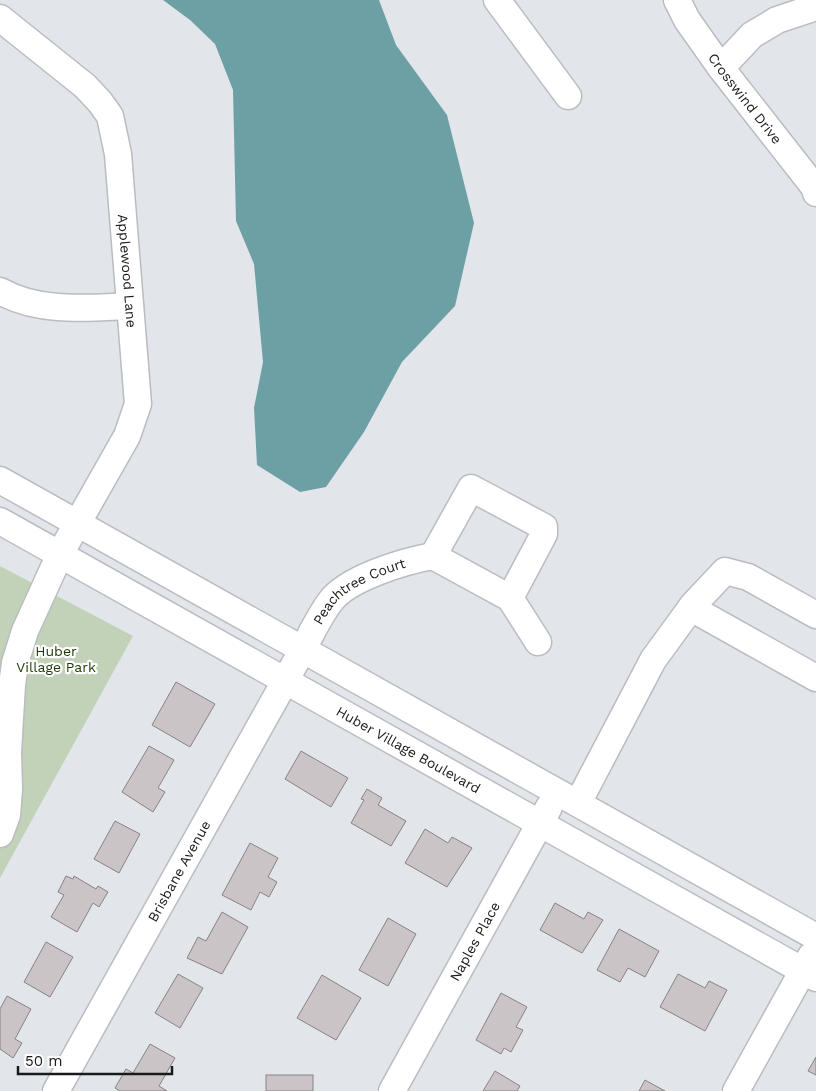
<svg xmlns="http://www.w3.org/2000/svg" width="816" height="1091" font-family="'Work Sans',sans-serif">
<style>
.green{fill:#c2d2b9}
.water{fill:#6da0a5}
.building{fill:#cbc4c6;stroke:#898284}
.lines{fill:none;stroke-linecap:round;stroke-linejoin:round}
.minor-casing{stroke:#b9bcc1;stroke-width:29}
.minor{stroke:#fff;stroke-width:26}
.labels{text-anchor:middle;stroke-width:4.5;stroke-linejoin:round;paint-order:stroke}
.street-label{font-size:14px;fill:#191a1c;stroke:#fff}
.park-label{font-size:14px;fill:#1c3802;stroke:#fff}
</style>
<rect width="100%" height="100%" fill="#e2e6eb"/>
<!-- green -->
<path class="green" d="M0,566L133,636L0,878Z"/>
<!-- water -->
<path class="water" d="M163,0H379L396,45L447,115L474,223L455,306L402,362L364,432L326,487L300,492L257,465L254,408L263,362L254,264L236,221L233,90L215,44L190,20Z"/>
<!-- building -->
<g class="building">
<path d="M176,682L215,704L190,747L152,725Z"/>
<path d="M149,746L174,760L158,788L165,792L153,812L122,792Z"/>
<path d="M301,751L348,778L331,807L285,779Z"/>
<path d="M367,789L382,798L378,805L406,821L391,846L351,823L364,800L361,799Z"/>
<path d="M115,821L140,834L119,873L94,859Z"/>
<path d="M425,829L448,843L452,837L472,848L447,887L405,863Z"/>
<path d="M250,843L278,858L268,877L277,882L269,897L260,892L251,910L222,895Z"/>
<path d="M66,876L73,879L74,876L96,889L98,886L108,892L99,907L93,903L77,932L51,917L64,895L58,892Z"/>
<path d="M555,903L584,919L588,912L603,920L582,953L540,930Z"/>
<path d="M222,912L248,927L222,974L187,958L198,937L206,941Z"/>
<path d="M388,918L416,934L388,986L359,970Z"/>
<path d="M619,929L659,951L645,977L628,968L620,982L597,970Z"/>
<path d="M46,942L73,957L50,997L24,982Z"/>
<path d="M178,974L203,988L180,1028L155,1013Z"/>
<path d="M678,974L705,988L709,981L727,990L705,1031L660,1007Z"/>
<path d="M322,975L361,998L336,1040L297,1018Z"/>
<path d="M501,993L527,1007L516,1027L523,1030L511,1052L504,1048L501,1054L476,1040Z"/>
<path d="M7,996L31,1009L15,1039L22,1043L13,1058L0,1049V1009Z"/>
<path d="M150,1044L175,1058L159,1086L167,1091H120L115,1088L126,1069L133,1073Z"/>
<path d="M816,1057V1075L808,1071Z"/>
<path d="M495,1071L520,1086L517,1091H483Z"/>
<rect x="266" y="1075" width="47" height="16"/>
<path d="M645,1080L665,1091H639Z"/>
</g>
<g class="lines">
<!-- minor casing -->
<g class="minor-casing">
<g id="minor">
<path d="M497,0L568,96"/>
<path id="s1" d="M677,0L687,20L721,68L815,188L816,193"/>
<path id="s2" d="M0,18L85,86L100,102L110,116L118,154L138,404L127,436L60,554L25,631L15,663L12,685L8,752L9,789L7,815L0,834"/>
<path d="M721,68L752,35L777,20L816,7"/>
<path d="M0,291C39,313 87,308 130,306"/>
<path d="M0,480L816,937"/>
<path id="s3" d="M0,521L816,978"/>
<path d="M433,556L471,488L544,527V534L510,598"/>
<path d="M691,608L816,678"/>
<path d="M578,803L653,660L693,605L725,571L748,577L816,615"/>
<path id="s4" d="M56,1091L303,649C311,634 319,617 330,602C347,578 405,561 433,556L510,598L538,642"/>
<path id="s5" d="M392,1091L549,807"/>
<path d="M736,1091L811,956"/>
</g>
</g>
<!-- minor -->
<use href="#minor" class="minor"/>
</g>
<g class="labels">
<!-- street labels -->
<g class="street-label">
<text dy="5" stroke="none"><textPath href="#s1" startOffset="120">Crosswind Drive</textPath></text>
<text dy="5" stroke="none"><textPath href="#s2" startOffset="304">Applewood Lane</textPath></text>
<text dy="5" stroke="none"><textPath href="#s4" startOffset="591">Peachtree Court</textPath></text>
<text dy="5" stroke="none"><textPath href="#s3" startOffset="468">Huber Village Boulevard</textPath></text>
<text dy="5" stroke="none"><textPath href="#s4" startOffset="252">Brisbane Avenue</textPath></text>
<text dy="5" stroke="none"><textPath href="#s5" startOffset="171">Naples Place</textPath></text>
</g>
<!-- park labels -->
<g class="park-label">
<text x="56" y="656">Huber<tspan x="56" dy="16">Village Park</tspan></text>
</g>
</g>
<!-- scale -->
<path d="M18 1066v8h154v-8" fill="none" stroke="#191a1c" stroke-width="2.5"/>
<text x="25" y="1066" font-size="15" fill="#191a1c" stroke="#ffffff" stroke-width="4" paint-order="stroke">50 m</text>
</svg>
